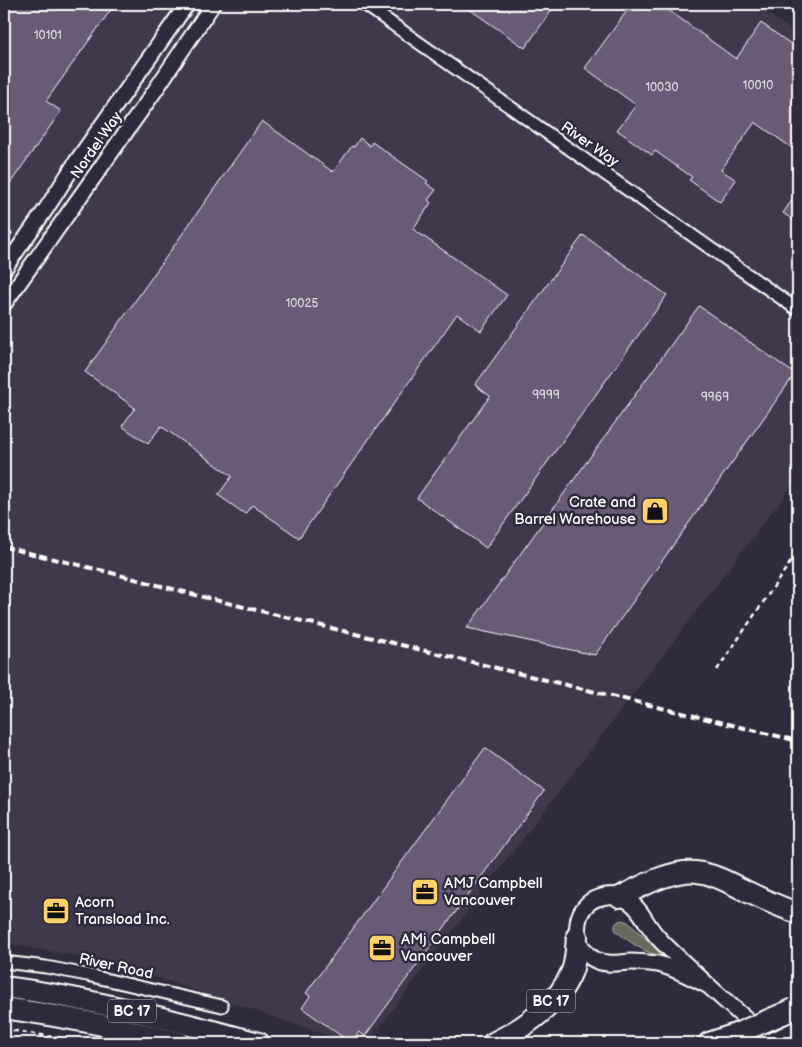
<svg xmlns="http://www.w3.org/2000/svg" width="802" height="1047" font-family="'Balsamiq Sans',sans-serif">
<style>
.built{fill:#40384e}
.green{fill:#666a5c;stroke:#b2b4ae}
.building{fill:#695a76;stroke:#fff}
.lines{fill:none;stroke-linecap:round;stroke-linejoin:round}
.minor-casing{stroke:#fff;stroke-width:15}
.tertiary-casing{stroke:#fff;stroke-width:18}
.secondary-casing{stroke:#fff;stroke-width:19}
.motorway-casing{stroke:#fff;stroke-width:24}
.path{stroke:#fff;stroke-width:2.5;stroke-dasharray:5 4;stroke-linecap:butt}
.minor{stroke:#2f2a3d;stroke-width:11}
.tertiary{stroke:#2f2a3d;stroke-width:14}
.secondary{stroke:#2f2a3d;stroke-width:15}
.motorway{stroke:#2f2a3d;stroke-width:20}
.rail{stroke:#fff;stroke-width:4;stroke-dasharray:8 4;stroke-linecap:butt}
.motorway-bridge-casing{stroke:#fff;stroke-width:24;stroke-linecap:butt}
.motorway-bridge{stroke:#2f2a3d;stroke-width:20}
.labels{text-anchor:middle;stroke-width:5;stroke-linejoin:round;paint-order:stroke}
.number-label{font-size:12px;fill:#dad6dd}
.shield{fill:#2f2a3d;stroke:#c1bfc5;stroke-width:1}
.shield-label{font-size:14px;font-weight:bold;fill:#fff}
.street-label{font-size:15px;fill:#fff;stroke:#2f2a3d}
.poi-label{font-size:15px;fill:#fff;stroke:#2f2a3d;text-anchor:start}
</style>
<rect width="100%" height="100%" fill="#2f2a3d"/>
<filter id="ink" filterUnits="userSpaceOnUse"><feTurbulence type="fractalNoise" baseFrequency=".02" numOctaves="2"/><feDisplacementMap in="SourceGraphic" scale="10" xChannelSelector="R" yChannelSelector="G"/><feConvolveMatrix kernelMatrix="1 2 1 2 8 2 1 2 1" color-interpolation-filters="sRGB"/></filter>
<g filter="url(#ink)">
<!-- built -->
<path class="built" d="M4,4H754L798,35V478L367,1043H351L113,963L4,943Z"/>
<!-- green -->
<path class="green" d="M622,920L628,922L661,953L660,955C647,955 627,940 616,931C613,926 616,921 622,920Z"/>
<!-- building -->
<g class="building">
<path d="M4,4H115L46,101L61,111L4,192Z"/>
<path d="M462,4H556L525,48Z"/>
<path d="M632,4H660L736,59L761,23L798,49V139L792,148L755,122L721,170L736,180L720,202L689,180L692,177L655,151L652,155L617,130L636,105L585,68Z"/>
<path d="M262,121L333,172L352,146L354,147L360,138L370,146L372,142L428,181L426,183L436,190L428,200L431,203L413,229L507,295L481,331L457,314L299,538L252,505L245,514L218,495L232,476L161,426L148,444L122,426L135,408L85,372Z"/>
<path d="M798,192V223L783,213Z"/>
<path d="M583,235L667,295L486,548L417,498L490,396L475,385Z"/>
<path d="M699,306L795,374L595,655L467,628Z"/>
<path d="M485,748L544,791L365,1036L359,1032L351,1043L302,1008L310,996L306,993Z"/>
</g>
<g class="lines">
<!-- minor casing -->
<g class="minor-casing">
<g id="minor">
<path d="M364,4L798,310"/>
<path d="M4,962L46,967L87,975L222,1006"/>
</g>
</g>
<!-- tertiary casing -->
<g class="tertiary-casing">
<g id="tertiary">
<path d="M4,269L46,209L76,162L187,4"/>
<path d="M4,304L152,95L213,4"/>
</g>
</g>
<!-- secondary casing -->
<g class="secondary-casing">
<path id="secondary" d="M707,985C691,977 675,968 658,964C649,963 640,962 631,962C624,962 616,964 608,963C587,962 575,943 578,923C579,912 587,901 598,898C609,894 620,895 630,902C639,908 643,917 649,926C653,932 658,938 663,943C699,978 736,1011 774,1043"/>
</g>
<!-- motorway casing -->
<g class="motorway-casing">
<g id="motorway">
<path d="M620,897C640,887 661,875 684,872C708,869 731,884 752,894C767,901 782,908 798,913"/>
<path d="M4,987C91,998 174,1021 259,1043"/>
<path d="M4,1008C63,1016 122,1028 180,1043"/>
<path d="M493,1043C524,1028 559,1004 572,971C576,961 576,947 577,936"/>
<path d="M709,1043L736,1034"/>
</g>
</g>
<!-- path -->
<g class="path">
<path d="M4,244L14,229"/>
<path d="M717,670L798,551"/>
<path d="M4,1029L91,1043"/>
</g>
<!-- minor -->
<use href="#minor" class="minor"/>
<!-- tertiary -->
<use href="#tertiary" class="tertiary"/>
<!-- secondary -->
<use href="#secondary" class="secondary"/>
<!-- motorway -->
<use href="#motorway" class="motorway"/>
<!-- rail -->
<path class="rail" d="M4,547L104,571L211,599L798,741"/>
<!-- motorway-bridge casing -->
<g class="motorway-bridge-casing">
<g id="motorway-bridge">
<path d="M736,1034L794,1009"/>
<path d="M773,1043L798,1031"/>
</g>
</g>
<!-- motorway-bridge -->
<use href="#motorway-bridge" class="motorway-bridge"/>
</g>
</g>
<!-- icons -->
<defs>
<g id="shop-square" transform="scale(1.4375)"><rect x="-9" y="-9" width="18" height="18" rx="4" fill="#ffd166" stroke="#2f2a3d"/><path d="M-5-2.5h2.3a2.7 3.5 0 0 1 5.4 0H5L5.5 6h-11ZM-1.5-2.5h3a1.5 2.3 0 0 0-3 0Z" fill="#111"/></g>
<g id="office-square" transform="scale(1.4375)"><rect x="-9" y="-9" width="18" height="18" rx="4" fill="#ffd166" stroke="#2f2a3d"/><path d="M-6-3h4V-5.5h4V-3h4V5H-6ZM-1-4.5V-3h2v-1.5ZM-6 0V1H6V0Z" fill="#111"/></g>
</defs>
<g fill-rule="evenodd">
<use href="#shop-square" x="655" y="511"/>
<use href="#office-square" x="425" y="892"/>
<use href="#office-square" x="56" y="911"/>
<use href="#office-square" x="382" y="948"/>
</g>
<g class="labels">
<!-- number labels -->
<g class="number-label">
<text x="48" y="39">10101</text>
<text x="758" y="89">10010</text>
<text x="662" y="91">10030</text>
<text x="302" y="307">10025</text>
<text x="546" y="399">9999</text>
<text x="715" y="401">9969</text>
</g>
<!-- shield labels -->
<g class="shield">
<rect x="527" y="989.5" width="48" height="23" rx="4"/>
<rect x="108" y="999.5" width="48" height="23" rx="4"/>
</g>
<g class="shield-label">
<text x="551" y="1006">BC 17</text>
<text x="132" y="1016">BC 17</text>
</g>
<!-- street labels -->
<g class="street-label">
<text transform="translate(590 144) rotate(35)" y="5">River Way</text>
<text transform="translate(96 145) rotate(-55)" y="5">Nordel Way</text>
<text transform="translate(116 966) rotate(12)" y="5">River Road</text>
</g>
<!-- poi labels -->
<g class="poi-label">
<text x="636" y="507" text-anchor="end">Crate and<tspan x="636" dy="17">Barrel Warehouse</tspan></text>
<text x="444" y="888">AMJ Campbell<tspan x="444" dy="17">Vancouver</tspan></text>
<text x="75" y="907">Acorn<tspan x="75" dy="17">Transload Inc.</tspan></text>
<text x="401" y="944">AMj Campbell<tspan x="401" dy="17">Vancouver</tspan></text>
</g>
</g>
<!-- margin -->
<rect width="802" height="1047" fill="none" stroke="#2f2a3d" stroke-width="20"/>
<rect x="10" y="10" width="782" height="1027" fill="none" stroke="#fff" stroke-width="2" filter="url(#ink)"/>
</svg>
